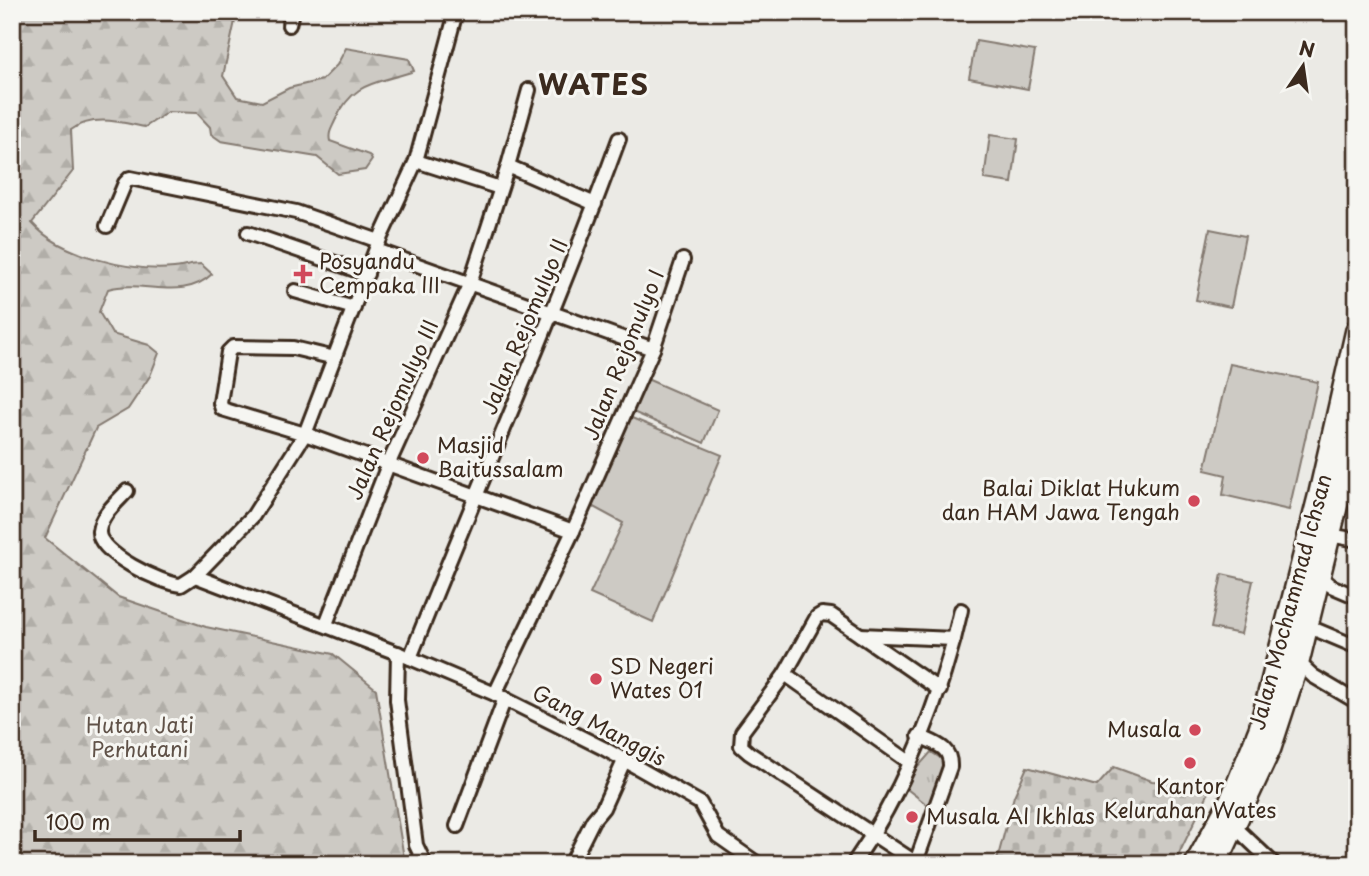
<svg xmlns="http://www.w3.org/2000/svg" width="1369" height="876" font-family="'Playpen Sans',sans-serif">
<style>
.grass{fill:#cdcac4;stroke:#847a71;stroke-width:2}
.forest{fill:url(#forest-firs);stroke:#847a71;stroke-width:2}
.cemetery{fill:url(#cemetery-stones);stroke:#847a71;stroke-width:2}
.park{fill:url(#park-tufts);stroke:#847a71;stroke-width:2}
.lines{fill:none;stroke-linecap:round;stroke-linejoin:round}
.minor-casing{stroke:#3b2a1e;stroke-width:18}
.primary-casing{stroke:#3b2a1e;stroke-width:26}
.minor{stroke:#f6f6f2;stroke-width:12}
.primary{stroke:#f6f6f2;stroke-width:21}
.poi-dot{fill:#d1495b;stroke:#f6f6f2;stroke-width:2.5}
.labels{text-anchor:middle;stroke-width:6;stroke-linejoin:round;paint-order:stroke}
.poi-label{font-size:21px;fill:#3b2a1e;stroke:#f6f6f2;text-anchor:start}
.street-label{font-size:21px;fill:#3b2a1e;stroke:#f6f6f2}
.park-label{font-size:21px;fill:#605248;stroke:#f6f6f2}
.district-label{font-size:28px;font-weight:bold;letter-spacing:2px;fill:#3b2a1e;stroke:#f6f6f2}
</style>
<defs>
<pattern id="forest-firs" width="22" height="20" patternUnits="userSpaceOnUse" patternTransform="scale(1.75)"><rect width="22" height="20" fill="#cdcac4"/><path d="M5 1l3.5 6h-7zM16 11l3.5 6h-7z" fill="#b1aea8"/></pattern>
<pattern id="cemetery-stones" width="16" height="16" patternUnits="userSpaceOnUse" patternTransform="scale(1.75)"><rect width="16" height="16" fill="#cdcac4"/><path d="M2 7V4a2 2 0 0 1 4 0v3zM10 15v-3a2 2 0 0 1 4 0v3z" fill="#b1aea8"/></pattern>
<pattern id="park-tufts" width="24" height="20" patternUnits="userSpaceOnUse" patternTransform="scale(1.75)"><rect width="24" height="20" fill="#cdcac4"/><path d="M3 7l-1-3M5 7V3M7 7l1-3M15 17l-1-3M17 17v-4M19 17l1-3" fill="none" stroke="#b1aea8"/></pattern>
</defs>
<rect width="100%" height="100%" fill="#ebeae5"/>
<filter id="ink" filterUnits="userSpaceOnUse"><feTurbulence type="fractalNoise" baseFrequency=".0143" numOctaves="2"/><feDisplacementMap in="SourceGraphic" scale="14" xChannelSelector="R" yChannelSelector="G"/><feConvolveMatrix kernelMatrix="1 2 1 2 8 2 1 2 1" color-interpolation-filters="sRGB"/></filter>
<g filter="url(#ink)">
<!-- grass -->
<g class="grass">
<path d="M976,41L1035,51L1028,89L969,78Z"/>
<path d="M990,135L1018,139L1012,183L984,179Z"/>
<path d="M1210,229L1245,236L1231,307L1196,300Z"/>
<path d="M1230,364L1318,382L1289,510L1223,495L1226,475L1205,470Z"/>
<path d="M640,376L718,410L704,443L626,409Z"/>
<path d="M622,414L722,455L653,622L590,594L623,523L586,503Z"/>
<path d="M1222,574L1253,581L1241,634L1211,628Z"/>
</g>
<!-- forest -->
<path class="forest" d="M12,12H237L223,76L237,97L262,102L289,88L322,80L337,65L346,48L409,59L414,71C375,84 353,81 335,121C332,128 328,133 330,141L369,155L372,160L365,170L338,174L317,157L221,141L211,134L210,127L197,113L168,112L145,127C120,122 93,114 71,130L73,171L32,223C61,256 131,272 174,268C183,267 191,264 201,264L212,274C183,302 144,279 108,289L99,312L112,334L149,345L159,353L150,376L128,409L96,428L45,538L118,597L206,627L333,654L376,689L405,864H12Z"/>
<!-- cemetery -->
<path class="cemetery" d="M1027,767L1097,786L1114,767L1152,781L1170,782L1209,792L1174,864H996L1014,796Z"/>
<!-- park -->
<path class="park" d="M931,752L945,761L930,807L907,789L910,776Z"/>
<g class="lines">
<!-- minor casing -->
<g class="minor-casing">
<g id="minor">
<path d="M289,25L292,12"/>
<path d="M416,161L500,188"/>
<path d="M508,166L595,204"/>
<path d="M107,226L125,183L130,178L296,212L379,241"/>
<path d="M248,233L367,274"/>
<path d="M376,250L653,349"/>
<path d="M295,291L354,308"/>
<path d="M335,358L293,348L233,347L228,352L220,403L222,409L305,434L573,531"/>
<path d="M127,491C116,503 101,515 99,531C97,553 162,584 181,585L195,576L253,516L305,434L379,241L416,161L456,12"/>
<path d="M1324,534L1357,540"/>
<path d="M195,576L410,658L495,694L603,748L700,803L718,836L758,864"/>
<path d="M1319,576L1331,586L1357,597"/>
<path d="M326,624L388,465L470,283L508,166L529,90"/>
<path d="M1307,626L1357,647"/>
<path d="M954,639L961,610"/>
<path d="M398,653L397,700L416,845L425,864"/>
<path d="M410,658C479,484 555,314 619,139"/>
<path d="M1298,662L1313,676L1357,702"/>
<path d="M785,674L908,761"/>
<path d="M495,694L573,531L653,349L683,260"/>
<path d="M457,826L505,698"/>
<path d="M1235,827L1274,864"/>
<path d="M916,862L950,767C951,747 936,744 919,736"/>
<path d="M571,864L593,820L603,808L624,761"/>
<path d="M853,864C900,797 933,717 954,639L860,635"/>
<path d="M918,864L749,753L741,746L742,732L785,674L817,617L822,614L831,615L940,690"/>
</g>
</g>
<!-- primary casing -->
<g class="primary-casing">
<g id="primary">
<path d="M1196,864L1232,798L1260,729L1320,493L1357,330"/>
<path d="M1216,864L1270,748L1298,662L1357,422"/>
</g>
</g>
<!-- minor -->
<use href="#minor" class="minor"/>
<!-- primary -->
<use href="#primary" class="primary"/>
</g>
</g>
<!-- markers -->
<g class="poi-dot">
<path d="M299.5 263.5h7v7h7v7h-7v7h-7v-7h-7v-7h7z"/>
<circle cx="423" cy="458" r="7"/>
<circle cx="1194" cy="501" r="7"/>
<circle cx="596" cy="679" r="7"/>
<circle cx="1195" cy="730" r="7"/>
<circle cx="1190" cy="763" r="7"/>
<circle cx="912" cy="817" r="7"/>
</g>
<g class="labels">
<!-- poi labels -->
<g class="poi-label">
<text x="319" y="269">Posyandu<tspan x="319" dy="24">Cempaka III</tspan></text>
<text x="437" y="453">Masjid<tspan x="437" dy="24">Baitussalam</tspan></text>
<text x="1180" y="496" text-anchor="end">Balai Diklat Hukum<tspan x="1180" dy="24">dan HAM Jawa Tengah</tspan></text>
<text x="610" y="674">SD Negeri<tspan x="610" dy="24">Wates 01</tspan></text>
<text x="1181" y="737" text-anchor="end">Musala</text>
<text x="1190" y="794" text-anchor="middle">Kantor<tspan x="1190" dy="24">Kelurahan Wates</tspan></text>
<text x="926" y="824">Musala Al Ikhlas</text>
</g>
<!-- street labels -->
<g class="street-label">
<text transform="translate(525 327) rotate(-67)" y="7">Jalan Rejomulyo II</text>
<text transform="translate(624 355) rotate(-68)" y="7">Jalan Rejomulyo I</text>
<text transform="translate(393 410) rotate(-66)" y="7">Jalan Rejomulyo III</text>
<text transform="translate(1291 602) rotate(-75)" y="7">Jalan Mochammad Ichsan</text>
<text transform="translate(599 726) rotate(28)" y="7">Gang Manggis</text>
</g>
<!-- park labels -->
<g class="park-label">
<text x="140" y="733">Hutan Jati<tspan x="140" dy="24">Perhutani</tspan></text>
</g>
<!-- district labels -->
<g class="district-label">
<text x="594" y="95">WATES</text>
</g>
</g>
<!-- margin -->
<rect width="1369" height="876" fill="none" stroke="#f6f6f2" stroke-width="42"/>
<rect x="21" y="21" width="1327" height="834" fill="none" stroke="#3b2a1e" stroke-width="2.5" filter="url(#ink)"/>
<!-- north arrow -->
<g transform="translate(1303 66) rotate(13)" stroke="#f6f6f2" stroke-width="5" paint-order="stroke">
<path d="M0-5L12 26L0 18L-12 26Z" fill="#3b2a1e"/>
<text y="-10" font-size="19" font-weight="bold" text-anchor="middle" fill="#3b2a1e">N</text>
</g>
<!-- scale -->
<path d="M35 830v10h205v-10" fill="none" stroke="#3b2a1e" stroke-width="3.5"/>
<text x="46" y="830" font-size="21" fill="#3b2a1e" stroke="#f6f6f2" stroke-width="5" paint-order="stroke">100 m</text>
</svg>
